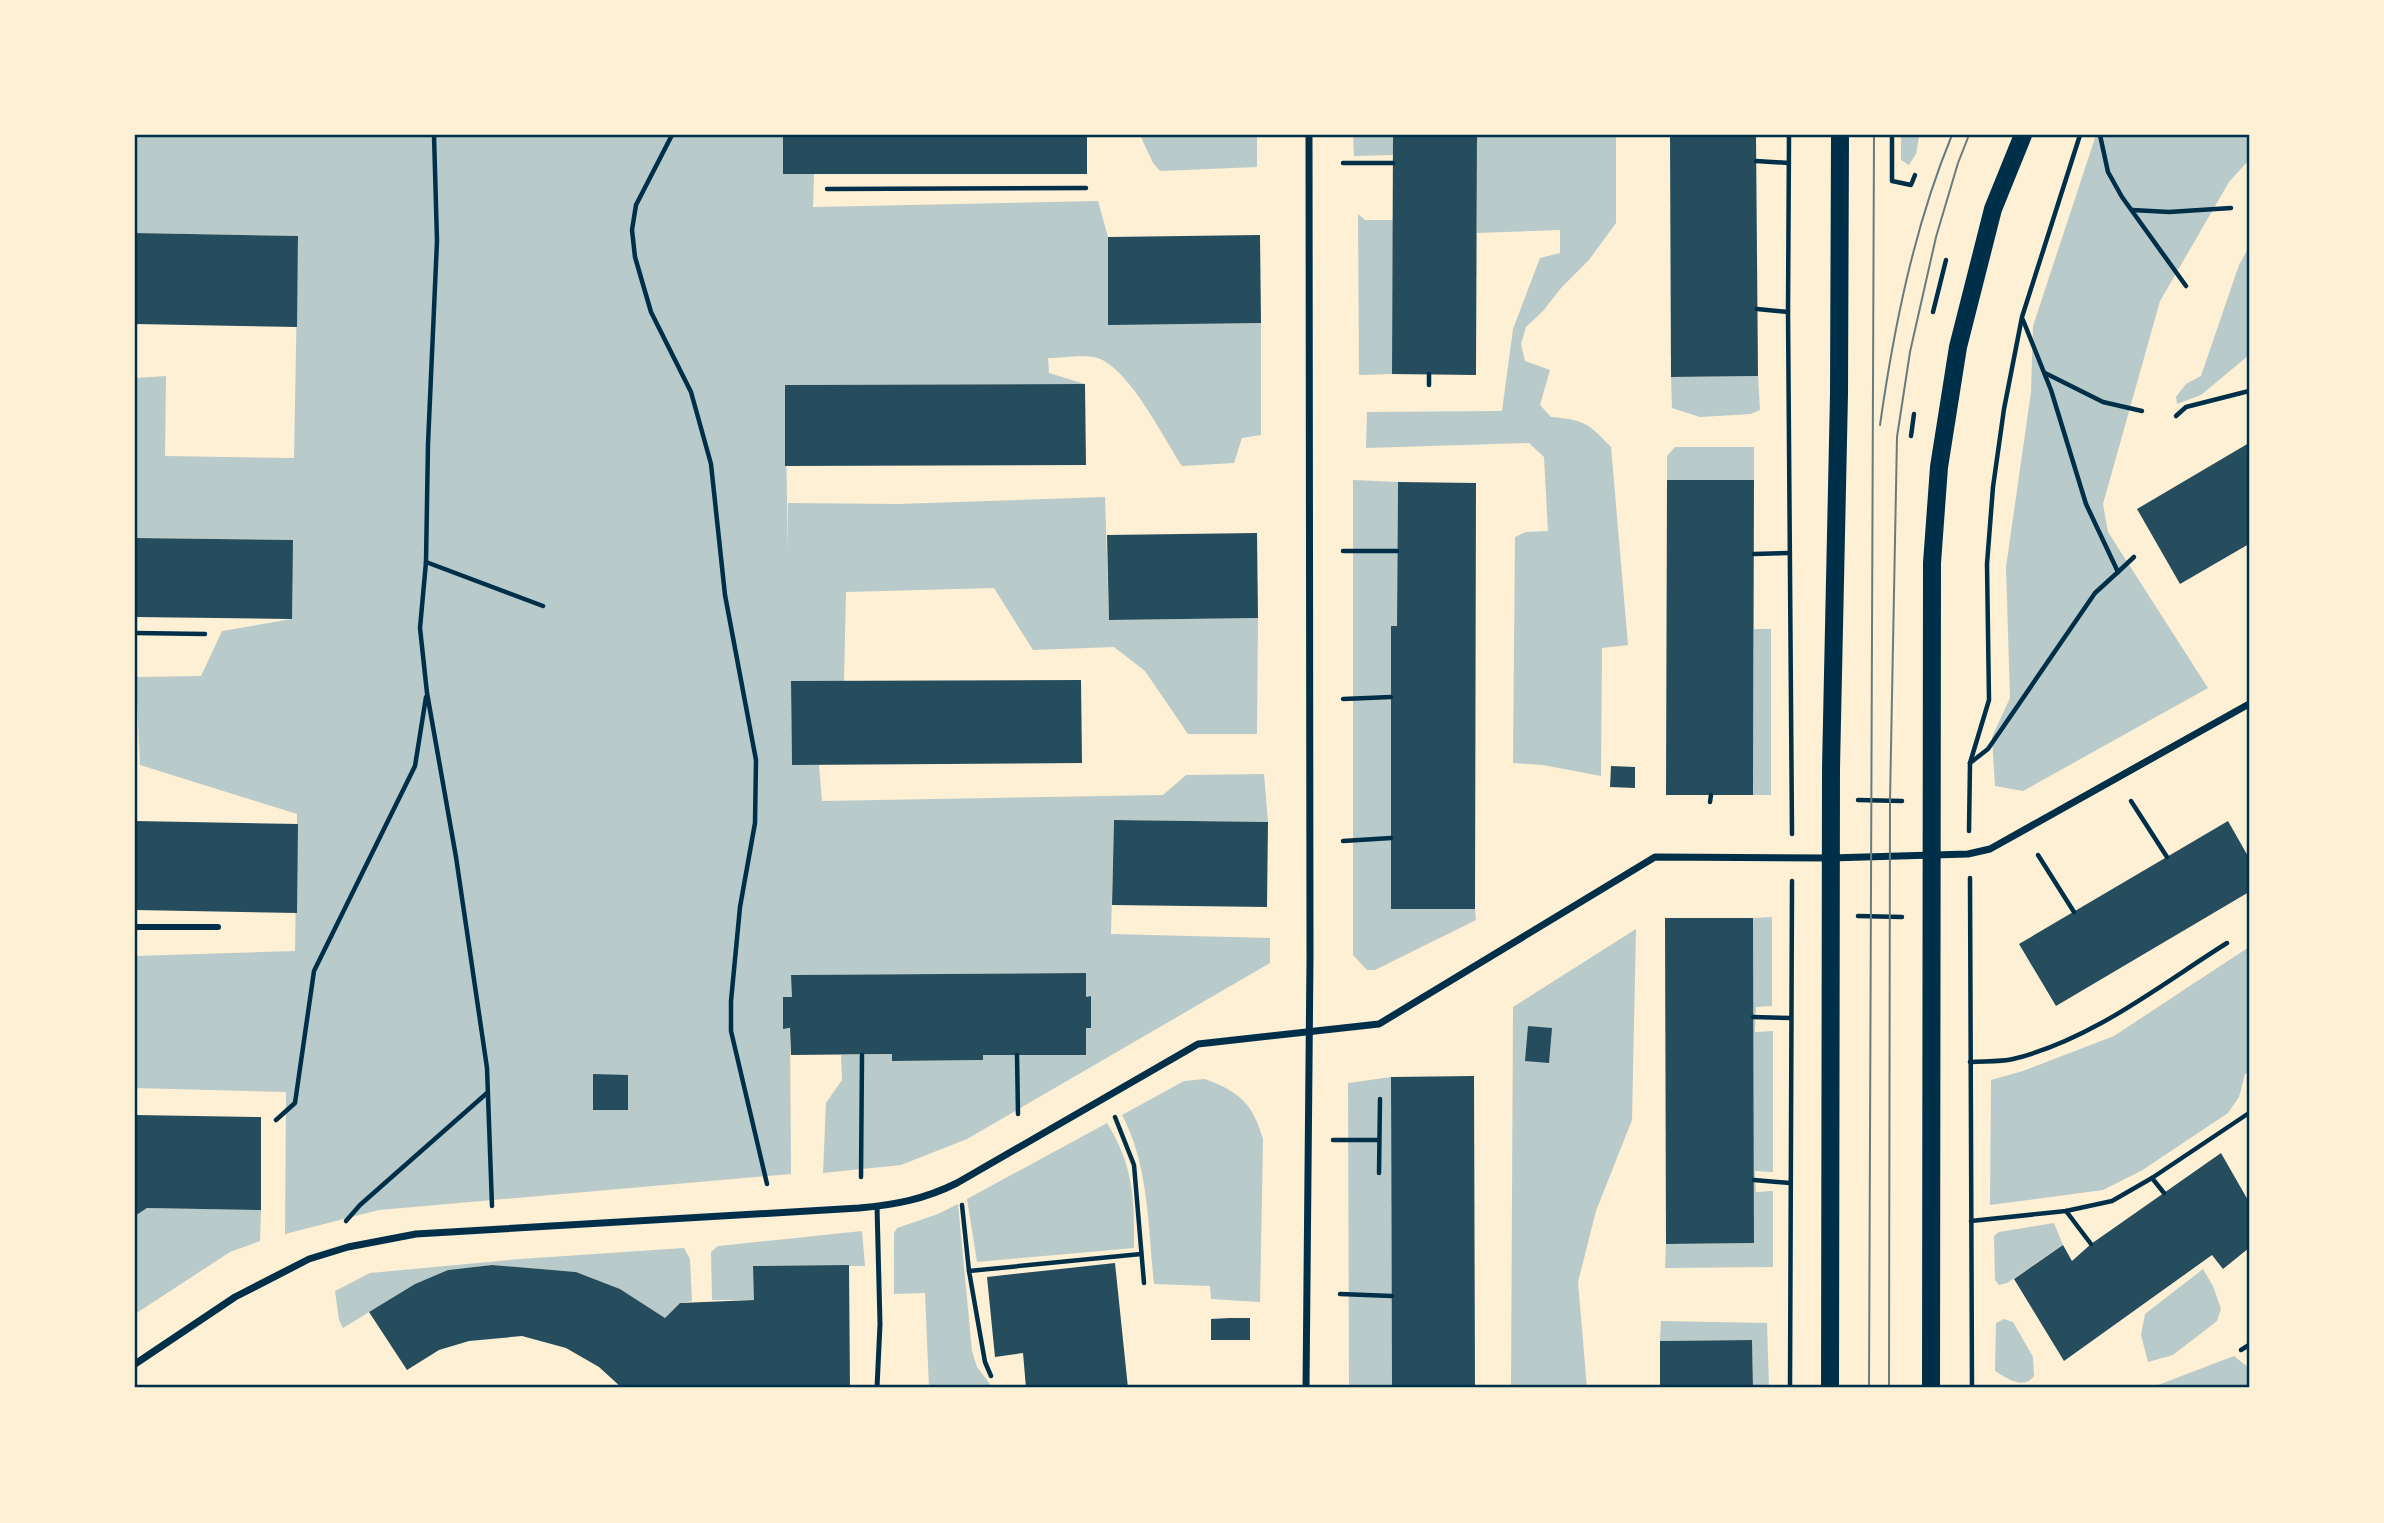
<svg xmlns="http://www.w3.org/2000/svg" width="2384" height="1523" font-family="'Alegreya Sans',sans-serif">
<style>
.green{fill:#b9caca}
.building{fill:#264d5e}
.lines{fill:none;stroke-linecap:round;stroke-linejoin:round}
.path{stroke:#003049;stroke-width:4.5}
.service{stroke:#003049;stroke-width:5}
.pedestrian{stroke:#003049;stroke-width:6}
.minor{stroke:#003049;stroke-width:7}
.primary{stroke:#003049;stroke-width:18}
.tram{stroke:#657d81;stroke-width:2}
.neatline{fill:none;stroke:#003049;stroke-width:2.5}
</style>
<rect width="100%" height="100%" fill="#fdf0d5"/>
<!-- green -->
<g class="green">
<path d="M135,135H783L784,173L814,174L813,207L1098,201L1108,237L1109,324L1261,323V435L1242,438L1234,463L1182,466C1163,437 1130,370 1098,358C1087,354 1061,358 1048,358L1049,373L1085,384L785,385L788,552V503L898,504L1105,497L1109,620L1258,618L1257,734H1188L1145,671L1114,647L1033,650L994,588L846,592L844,681L791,682L792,764L819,765L822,801L1163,795L1186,775L1264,774L1268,822L1114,820L1111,934L1270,938V963L967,1139L901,1165L823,1173L826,1103L842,1080L841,1055L892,1054L893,1061L982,1060L983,1055H1086V1028L1091,1027V997H1086L1085,973L792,975V997H783V1028L790,1029L791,1174L379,1210L285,1234L286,1092L135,1088V956L295,951L297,814L140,765L136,677L201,676L222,631L292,619V540L135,538V378L166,376L165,456L294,458L298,236L135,233Z"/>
<path d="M1140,135H1257V167L1160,171L1153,163Z"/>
<path d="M1353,135H1393V155L1354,156Z"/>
<path d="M1477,135H1616V223L1589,260L1561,288L1543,311L1526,327L1521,344L1525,361L1550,370L1540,405L1551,417C1585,420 1588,423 1611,447L1628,645L1602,648L1601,776L1543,765L1513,763L1515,537L1526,532L1548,531L1544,457L1529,443L1366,448L1367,412L1502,411L1513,329L1540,258L1560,253V230L1477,233Z"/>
<path d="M1901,135H1917L1919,137L1916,154L1909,165L1901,160Z"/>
<path d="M2096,135H2249V160L2229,182L2160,301L2103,504L2108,532L2208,688L2023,791L1995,786L1992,737L2010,698L2006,567L2031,392L2033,326Z"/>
<path d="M1358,214L1365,220H1393L1392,374L1359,375Z"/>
<path d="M2249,247V355L2201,395L2177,404L2176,397L2186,384L2201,376L2239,265Z"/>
<path d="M1758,376L1760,410L1751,414L1700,417L1672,408L1671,377Z"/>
<path d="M1675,447H1754V480H1667V456Z"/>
<path d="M1353,480L1398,482L1397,626H1391L1392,909H1475L1476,920L1375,970H1367L1353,955Z"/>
<path d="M1754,629H1771V795H1753Z"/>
<path d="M1772,917V1006L1756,1007L1755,1032L1773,1031V1172L1755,1171L1756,1192L1773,1191V1267L1665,1268L1666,1244L1754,1243L1753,918Z"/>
<path d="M1636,929L1632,1120L1596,1211L1578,1282L1587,1388H1511L1513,1007Z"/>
<path d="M2249,947V1073L2245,1074L2239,1097L2228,1113L2141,1171L2103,1190L1990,1205L1991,1080L2023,1071L2114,1036Z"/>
<path d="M1391,1077L1392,1388H1349L1348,1083Z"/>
<path d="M1205,1079C1240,1092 1253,1104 1263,1139L1260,1302L1211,1299L1210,1286L1154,1284C1148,1228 1149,1165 1122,1115L1184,1081Z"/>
<path d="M1107,1123C1134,1167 1134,1197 1134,1248L977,1262L967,1199Z"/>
<path d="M958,1204L972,1351L977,1367L993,1388H929L925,1293L894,1294V1233L897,1228L938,1214Z"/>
<path d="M147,1208L261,1210L260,1241L230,1252L135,1314V1216Z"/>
<path d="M2054,1223L2063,1245L2007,1283L1999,1285L1995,1280L1994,1236L1999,1232Z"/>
<path d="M862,1231L865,1266H754V1300H712L711,1252L718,1246Z"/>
<path d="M684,1248L690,1259L692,1301L680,1303L665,1318L620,1289L576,1272L492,1265L448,1270L415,1284L343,1328L339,1320L335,1291L370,1273L520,1259Z"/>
<path d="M2203,1269L2213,1286L2221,1309L2217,1321L2173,1355L2148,1362L2141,1335L2145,1314Z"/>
<path d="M2004,1319L2013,1322L2033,1357L2034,1376C2024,1390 2008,1379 1995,1371L1996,1323Z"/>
<path d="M1661,1321L1767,1323L1769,1388H1753L1752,1340L1660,1341Z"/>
<path d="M2234,1356L2249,1368V1388H2150Z"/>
</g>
<!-- building -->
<g class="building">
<rect x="783" y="135" width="304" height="39"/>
<path d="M1393,135H1477L1476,375L1392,374Z"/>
<path d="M1670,135H1756L1758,376L1671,377Z"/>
<path d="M135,233L298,236L297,327L135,324Z"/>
<path d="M1260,235L1261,323L1108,325V237Z"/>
<path d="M1085,384L1086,465L785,466V385Z"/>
<path d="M2249,443V544L2180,584L2137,509Z"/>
<path d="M1667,480H1754L1753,795H1666Z"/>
<path d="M1398,482L1476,483L1475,909H1391V626H1397Z"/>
<path d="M1257,533L1258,618L1109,620L1107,535Z"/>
<path d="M135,538L293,540L292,619L135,617Z"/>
<path d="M1081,680L1082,763L792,765L791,681Z"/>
<path d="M1611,766L1635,767V788L1610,787Z"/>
<path d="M1114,820L1268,822L1267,907L1112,905Z"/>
<path d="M135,821L298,824L297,913L135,910Z"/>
<path d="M2228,821L2249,858V892L2056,1006L2019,944Z"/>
<path d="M1665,918H1753L1754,1243L1666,1244Z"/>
<path d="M1086,973V997L1091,996V1028H1086V1055H983V1060L892,1061V1054L791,1055L790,1028L783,1029V997H792L791,975Z"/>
<path d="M1528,1026L1552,1028L1549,1063L1525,1061Z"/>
<path d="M593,1074L628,1075V1110H593Z"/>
<path d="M1474,1076L1475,1388H1392L1391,1077Z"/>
<path d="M135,1115L261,1117V1210L147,1208L135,1216Z"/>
<path d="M2221,1153L2249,1202V1248L2223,1269L2212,1255L2064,1361L2014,1279L2063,1245L2072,1261L2091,1244Z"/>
<path d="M1115,1263L1128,1388H1026L1023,1353L995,1357L987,1277Z"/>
<path d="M492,1265L576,1272L620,1289L665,1318L680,1303L754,1300L753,1266L849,1265L850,1388H622L599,1367L566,1348L522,1336L469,1341L439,1350L407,1370L369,1312L415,1284L448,1270Z"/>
<path d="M1229,1318H1250V1340H1211V1319Z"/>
<path d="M1752,1340L1753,1388H1660V1341Z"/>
</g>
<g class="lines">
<!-- path -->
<g class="path">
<path d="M434,135L437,241L428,444L426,562L420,628L427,693L456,857L487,1068L492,1206"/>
<path d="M672,135L636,205L632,230L635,257L651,312L691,392L711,464L725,595L756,760L755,823L740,907L731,1001V1031L767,1184"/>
<path d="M1789,135L1788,312L1792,834"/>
<path d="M1892,135V181L1911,185L1915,175"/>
<path d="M2100,135L2108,172L2122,197L2186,286"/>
<path d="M1756,161L1789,163"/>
<path d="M1343,163H1393"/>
<path d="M827,189L1086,188"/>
<path d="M2132,210L2169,212L2231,208"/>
<path d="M1757,309L1788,312"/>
<path d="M1933,312L1946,260"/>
<path d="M2045,373L2103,402L2142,411"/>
<path d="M1429,385V374"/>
<path d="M2176,416L2186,407L2249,391"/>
<path d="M1911,436L1914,414"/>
<path d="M1343,551H1397"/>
<path d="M1754,554L1790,553"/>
<path d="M426,562L543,606"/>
<path d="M2118,572L2134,557"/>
<path d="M135,633L205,634"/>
<path d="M1343,699L1391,697"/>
<path d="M1970,763L1988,749L2095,593L2118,572L2086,504L2051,390L2023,320"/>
<path d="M1858,800L1902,801"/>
<path d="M2131,801L2167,857"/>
<path d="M1710,802L1711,795"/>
<path d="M1969,831L1970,763L1989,700L1987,564L1993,487L2004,409L2022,317L2080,135"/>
<path d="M1343,841L1391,838"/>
<path d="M2038,855L2074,912"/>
<path d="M1970,878L1972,1388"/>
<path d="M1858,916L1902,917"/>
<path d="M1753,1017L1791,1018"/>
<path d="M1017,1055L1018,1114"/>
<path d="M1970,1062C1984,1061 2000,1062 2013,1059C2092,1040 2160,985 2227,943"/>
<path d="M1115,1117L1134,1165L1144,1283"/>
<path d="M276,1120L295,1103L314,971L415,766L426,697"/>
<path d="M1333,1140H1378"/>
<path d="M1379,1173L1380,1099"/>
<path d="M861,1177L862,1055"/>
<path d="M2152,1178L2164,1193"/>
<path d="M1754,1180L1790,1183"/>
<path d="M962,1205L969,1271"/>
<path d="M2066,1211L2091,1244"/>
<path d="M346,1221L360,1205L487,1093"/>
<path d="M1971,1221L2066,1211L2112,1201L2152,1178L2249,1113"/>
<path d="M1340,1294L1392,1296"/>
<path d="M2241,1350L2249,1345"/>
<path d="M991,1376L985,1362L969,1271L1141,1254"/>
<path d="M1790,1388L1792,881"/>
</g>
<!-- service -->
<path class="service" d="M877,1388L880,1324L877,1206"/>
<!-- pedestrian -->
<path class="pedestrian" d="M135,927H218"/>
<!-- minor -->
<g class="minor">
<path d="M135,1364L235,1297L309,1259L348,1247L416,1234L859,1208C895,1205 925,1199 957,1183L1198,1044L1379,1024L1655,857L1830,858L1968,854L1990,849L2249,704"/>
<path d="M1306,1388L1310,958L1309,135"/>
</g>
<!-- primary -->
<g class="primary">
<path d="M1830,1388L1831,768L1839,394L1840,135"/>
<path d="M1931,1388L1932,563L1939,467L1958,347L1993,209L2023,135"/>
</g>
<!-- tram -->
<g class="tram">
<path d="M1880,425C1894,327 1914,227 1952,135"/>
<path d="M1869,1388L1874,135"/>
<path d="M1889,1388L1890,800L1897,437L1910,352L1936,237L1958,163L1969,135"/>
</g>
</g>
<!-- border -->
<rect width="2384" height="1523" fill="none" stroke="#fdf0d5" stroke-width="273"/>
<rect x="136" y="136" width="2112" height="1250" class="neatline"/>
</svg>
